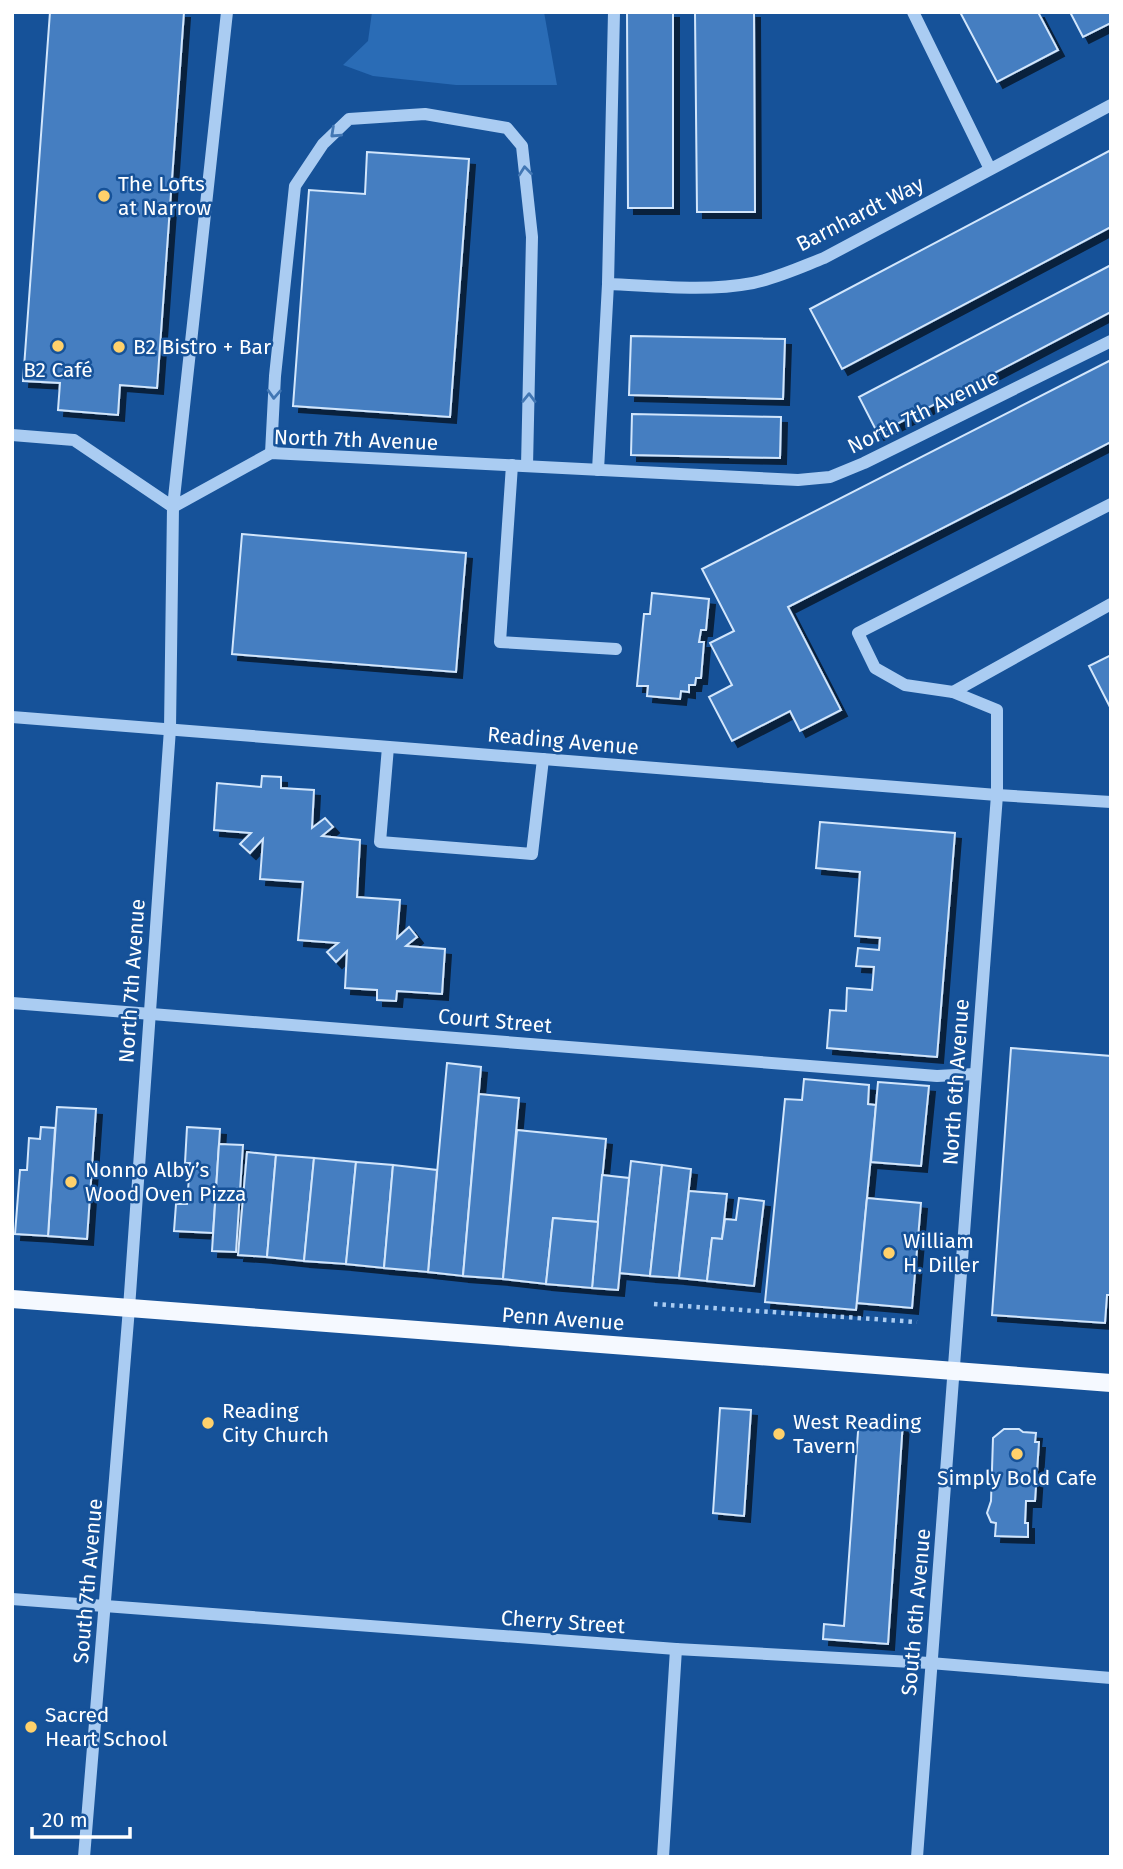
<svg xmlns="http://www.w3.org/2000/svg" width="1123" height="1869" font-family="'Fira Sans',sans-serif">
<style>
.green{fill:#2a6cb6}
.building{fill:#447ec1;stroke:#d2e6fc;stroke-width:2;filter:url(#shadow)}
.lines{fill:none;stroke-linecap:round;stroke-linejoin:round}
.path{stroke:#aaccf2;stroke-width:4.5;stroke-dasharray:3.5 5;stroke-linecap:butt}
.minor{stroke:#aaccf2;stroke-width:12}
.major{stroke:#f5f9ff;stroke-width:18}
.oneway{stroke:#4277b4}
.poi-dot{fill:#ffd16b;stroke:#165299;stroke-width:2.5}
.labels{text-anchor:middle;stroke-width:5;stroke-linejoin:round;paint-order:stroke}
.poi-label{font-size:21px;fill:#fff;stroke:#165299;text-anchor:start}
.street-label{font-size:21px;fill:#fff;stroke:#165299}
</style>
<defs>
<filter id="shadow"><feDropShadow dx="6" dy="6" stdDeviation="0" flood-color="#0009"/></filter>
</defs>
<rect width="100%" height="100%" fill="#165299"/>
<!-- green -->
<path class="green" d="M372,12H544L557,85H456L373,76L343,65L368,41Z"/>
<!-- building -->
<g class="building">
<path d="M50,12H184L157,388L120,385L118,415L58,410L60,383L23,381Z"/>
<path d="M627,12H673V208H628Z"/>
<path d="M695,12H754L755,212H697Z"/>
<path d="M960,12H1038L1058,50L997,82Z"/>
<path d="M1070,12H1111V23L1083,37Z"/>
<path d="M1111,150V227L842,369L810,309Z"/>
<path d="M367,152L469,159L450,417L293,406L309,190L365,194Z"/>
<path d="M1111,265V312L878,434L859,397Z"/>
<path d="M631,336L785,339L783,399L629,395Z"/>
<path d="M1111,360V442L788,607L841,710L800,731L790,711L732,741L709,697L732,685L710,643L734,631L702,569Z"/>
<path d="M632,414L781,417L780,458L631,455Z"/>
<path d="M242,534L466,553L456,672L232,654Z"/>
<path d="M652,593L709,599L706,630H701L699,642H704L701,678H696L695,685H689V692L681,691L680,699L647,696L648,686H637L644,614H650Z"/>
<path d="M1111,655V709L1089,666Z"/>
<path d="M262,776L281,777V788L314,790L312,828L325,818L333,827L322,836L360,840L357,897L400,900L397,938L409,927L417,937L406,946L445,949L442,994L397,991L396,1001L377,1000V990L345,988L347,951L336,962L327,952L338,943L298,940L303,882L260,879L263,839L250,853L240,844L251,833L214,830L217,783L261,787Z"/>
<path d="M820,822L955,833L937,1057L827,1048L830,1010L846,1011L847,988L872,990L874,967L856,966L858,948L879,950L880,938L855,936L860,872L816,868Z"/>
<path d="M1011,1048L1111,1056V1295H1107L1105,1323L992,1315Z"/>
<path d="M447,1063L481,1067L463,1276L428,1272Z"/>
<path d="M804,1079L869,1085L868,1104L876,1105L856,1310L765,1302L785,1099L802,1100Z"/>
<path d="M878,1082L929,1086L921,1166L871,1162Z"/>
<path d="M479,1094L519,1098L503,1279L463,1276Z"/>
<path d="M57,1107L96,1109L87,1239L48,1236Z"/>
<path d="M41,1127L55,1128L48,1236L15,1234L20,1170H27L29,1138L40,1139Z"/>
<path d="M187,1127L220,1129L213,1233L174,1231L176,1204H187L190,1163H185Z"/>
<path d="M517,1130L606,1139L598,1222L553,1218L546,1284L503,1279Z"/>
<path d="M219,1144L243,1145L236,1252L212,1251Z"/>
<path d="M247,1152L276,1155L267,1257L238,1255Z"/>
<path d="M276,1155L314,1158L304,1261L267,1257Z"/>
<path d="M314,1158L356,1162L346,1264L304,1261Z"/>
<path d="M631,1161L662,1165L650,1276L619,1273Z"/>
<path d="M356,1162L393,1165L384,1268L346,1264Z"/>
<path d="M393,1165L437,1170L428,1272L384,1268Z"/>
<path d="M662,1165L691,1169L679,1278L650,1276Z"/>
<path d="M602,1175L629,1178L618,1290L592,1288Z"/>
<path d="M689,1191L727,1194L722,1239L712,1238L707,1281L679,1278Z"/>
<path d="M739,1198L764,1201L754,1286L707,1281L712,1238L722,1239L725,1219L736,1220Z"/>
<path d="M867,1198L921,1203L912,1308L857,1303Z"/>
<path d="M553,1218L598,1222L592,1288L546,1284Z"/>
<path d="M720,1408L751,1410L744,1516L713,1513Z"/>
<path d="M859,1418L903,1421L888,1644L823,1639L824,1624L844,1626Z"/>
<path d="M1004,1429H1019L1023,1432L1036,1433L1035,1442H1039L1035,1501H1026L1025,1523H1028V1537L995,1536L996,1523L991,1522L987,1513L991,1501L993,1438Z"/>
</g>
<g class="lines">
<!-- path -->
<path class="path" d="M654,1304L917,1322"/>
<!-- minor -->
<g class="minor">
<path d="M913,12L990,169"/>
<path d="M608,284C656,286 705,292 753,283C777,278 801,267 824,258L1111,105"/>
<path d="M12,435L74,440L173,507"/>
<path d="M271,453L275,376L295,186L323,144L349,119L425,114L507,128L522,146L532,237L527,466"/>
<path d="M512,465L500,642L616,649"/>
<path d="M598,470L608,284L614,12"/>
<path d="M173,507L271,453L798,480L830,477L864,463L1111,341"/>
<path d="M953,692L1111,604"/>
<path d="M12,717L997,795L1111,802"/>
<path d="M388,747L380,842L532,854L543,759"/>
<path d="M12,1003L937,1076L975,1074"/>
<path d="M12,1599L676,1649L930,1663L1111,1678"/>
<path d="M84,1857L129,1308L170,729L173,507L227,12"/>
<path d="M663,1857L676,1649"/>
<path d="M917,1857L997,795V710L953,692L905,685L875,668L858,633L1111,504"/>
</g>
<!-- major -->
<path class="major" d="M12,1299L1111,1383"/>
</g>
<!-- one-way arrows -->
<defs><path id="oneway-chevron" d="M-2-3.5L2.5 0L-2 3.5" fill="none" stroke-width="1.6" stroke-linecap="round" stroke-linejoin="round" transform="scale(1.75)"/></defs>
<g class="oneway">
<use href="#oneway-chevron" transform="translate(335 133) rotate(137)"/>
<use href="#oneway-chevron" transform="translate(525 171) rotate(-96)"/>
<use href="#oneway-chevron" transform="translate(274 394) rotate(93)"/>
<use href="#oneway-chevron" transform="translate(529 398) rotate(-89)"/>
</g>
<!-- markers -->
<g class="poi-dot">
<circle cx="104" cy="196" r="7"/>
<circle cx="58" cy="346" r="7"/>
<circle cx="119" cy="347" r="7"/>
<circle cx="71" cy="1182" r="7"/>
<circle cx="889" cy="1253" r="7"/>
<circle cx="208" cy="1423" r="7"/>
<circle cx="779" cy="1434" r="7"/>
<circle cx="1017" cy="1454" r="7"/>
<circle cx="31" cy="1727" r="7"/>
</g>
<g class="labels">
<!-- poi labels -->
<g class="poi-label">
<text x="118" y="191">The Lofts<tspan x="118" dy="24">at Narrow</tspan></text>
<text x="133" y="354">B2 Bistro + Bar</text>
<text x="58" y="377" text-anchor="middle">B2 Café</text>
<text x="85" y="1177">Nonno Alby’s<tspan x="85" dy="24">Wood Oven Pizza</tspan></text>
<text x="903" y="1248">William<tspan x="903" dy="24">H. Diller</tspan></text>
<text x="222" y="1418">Reading<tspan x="222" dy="24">City Church</tspan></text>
<text x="793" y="1429">West Reading<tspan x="793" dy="24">Tavern</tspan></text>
<text x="1017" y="1485" text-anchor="middle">Simply Bold Cafe</text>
<text x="45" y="1722">Sacred<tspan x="45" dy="24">Heart School</tspan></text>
</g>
<!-- street labels -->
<g class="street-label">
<text transform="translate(860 214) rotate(-27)" y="7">Barnhardt Way</text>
<text transform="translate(923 412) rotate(-26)" y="7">North 7th Avenue</text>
<text transform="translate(356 440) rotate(2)" y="7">North 7th Avenue</text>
<text transform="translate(563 741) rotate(5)" y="7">Reading Avenue</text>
<text transform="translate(132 981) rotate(-86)" y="7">North 7th Avenue</text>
<text transform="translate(495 1021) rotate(5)" y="7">Court Street</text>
<text transform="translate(956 1082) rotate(-86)" y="7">North 6th Avenue</text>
<text transform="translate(563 1319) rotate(4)" y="7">Penn Avenue</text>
<text transform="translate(88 1581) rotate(-85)" y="7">South 7th Avenue</text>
<text transform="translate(916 1612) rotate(-85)" y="7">South 6th Avenue</text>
<text transform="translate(563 1622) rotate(4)" y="7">Cherry Street</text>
</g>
</g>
<!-- border -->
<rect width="1123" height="1869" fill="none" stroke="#ffffff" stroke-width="28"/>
<!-- scale -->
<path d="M32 1827v10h98v-10" fill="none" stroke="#ffffff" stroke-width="3.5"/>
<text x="42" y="1827" font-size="21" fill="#ffffff" stroke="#165299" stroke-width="5" paint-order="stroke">20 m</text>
</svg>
